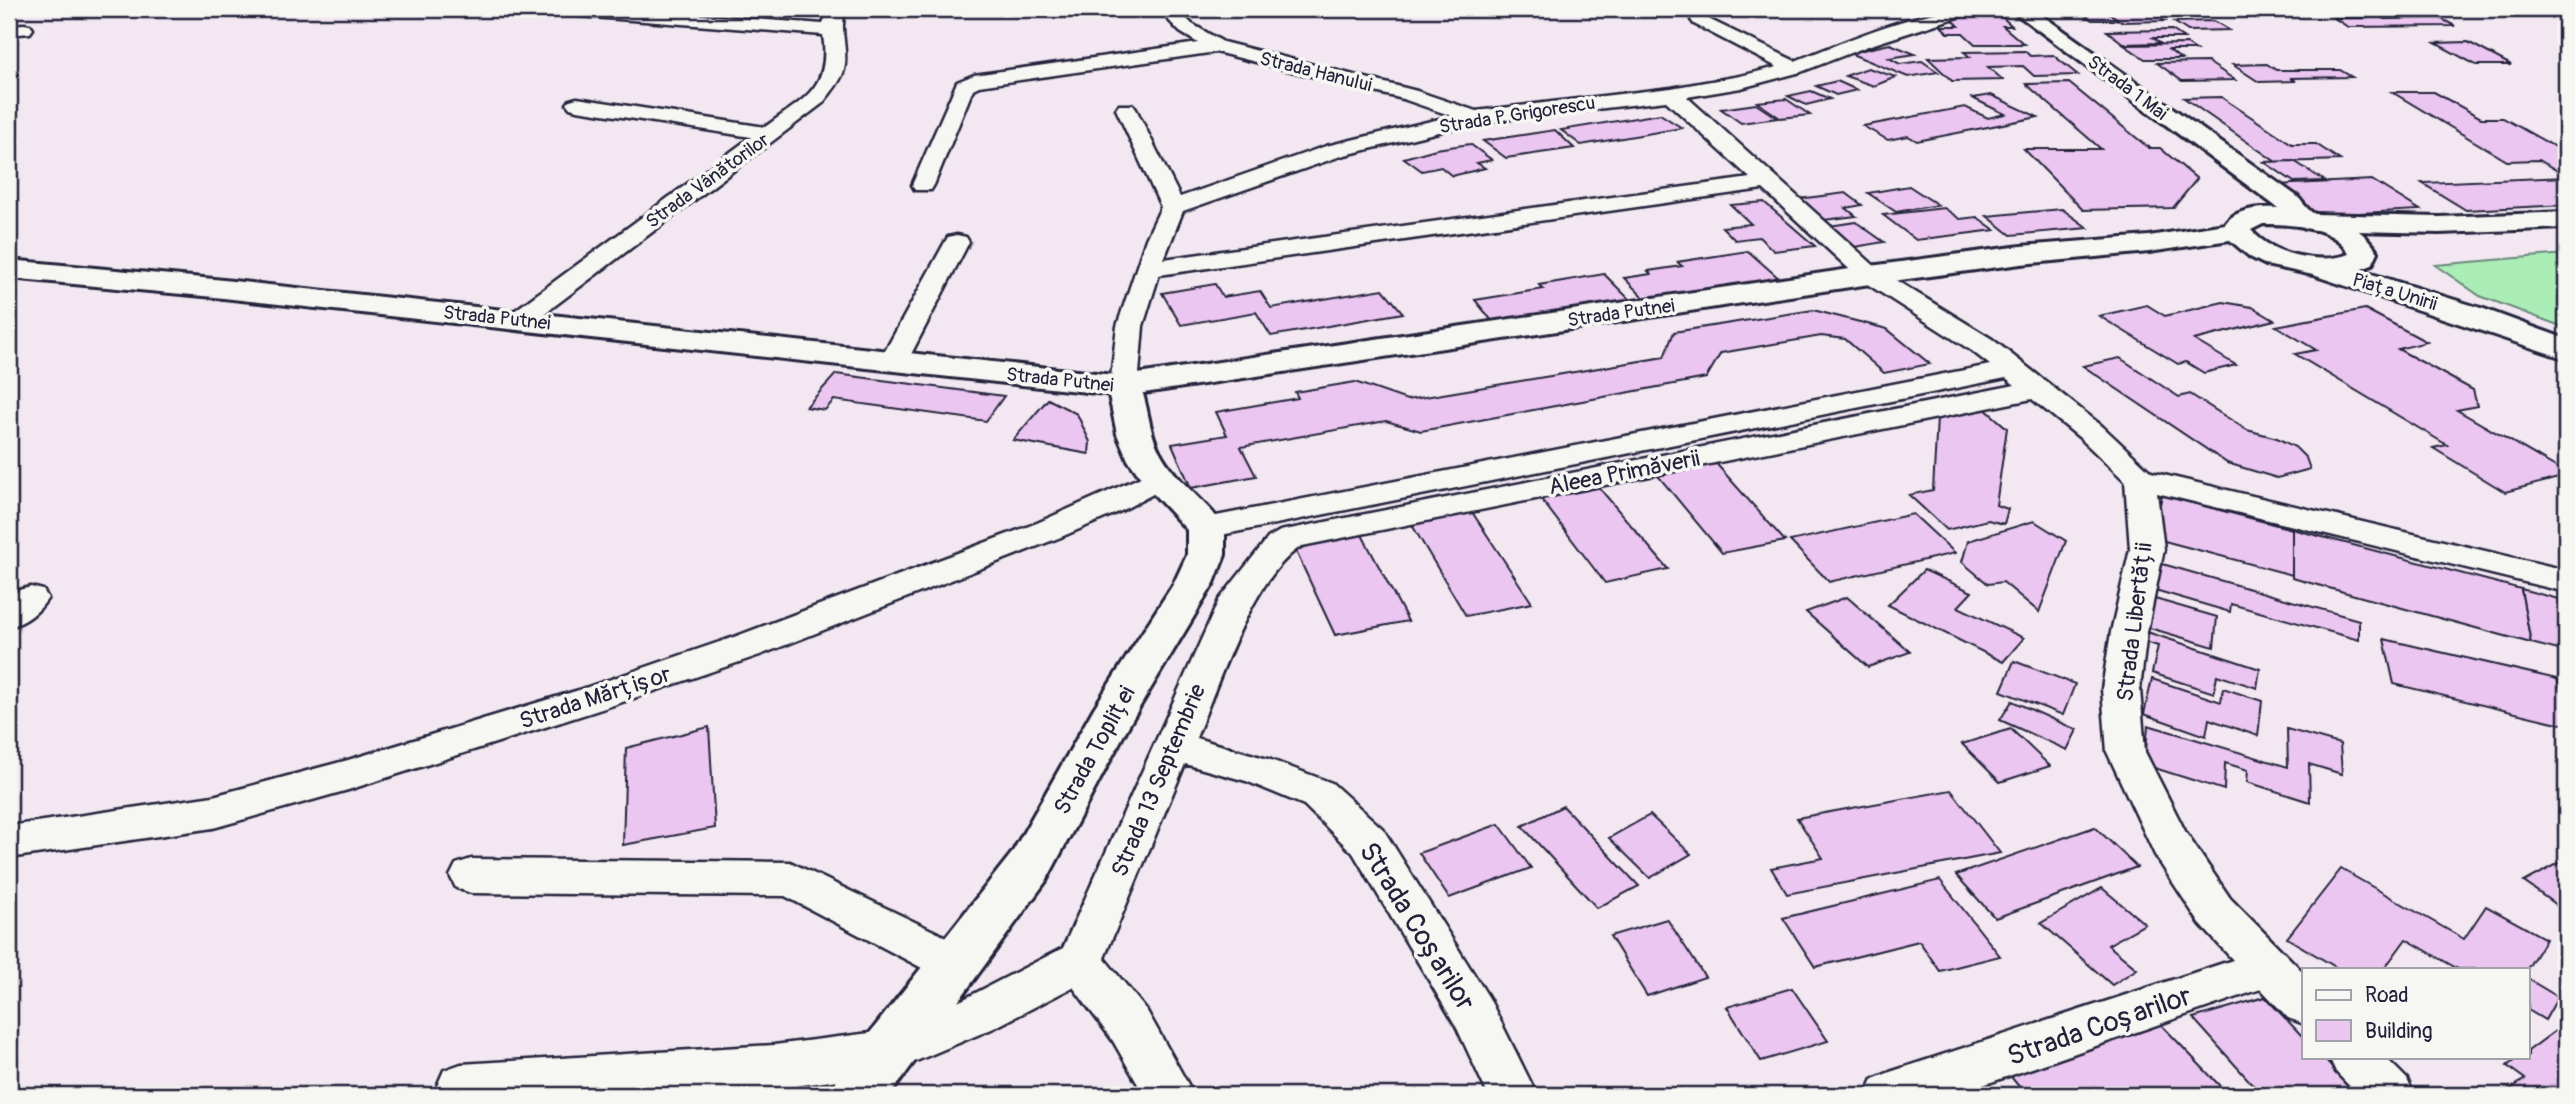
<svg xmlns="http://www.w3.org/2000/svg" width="2575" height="1104" font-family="Pangolin,sans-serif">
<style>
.green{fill:#abedb7;stroke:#668879;stroke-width:2}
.building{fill:#ebc6f0;stroke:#22223b;stroke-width:2}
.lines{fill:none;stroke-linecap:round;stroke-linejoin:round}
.minor-casing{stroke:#22223b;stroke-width:5}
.tertiary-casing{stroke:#22223b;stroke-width:6}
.secondary-casing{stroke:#22223b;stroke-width:6}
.minor{fill:#f6f6f2;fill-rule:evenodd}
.tertiary{fill:#f6f6f2;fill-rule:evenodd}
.secondary{fill:#f6f6f2;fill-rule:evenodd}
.labels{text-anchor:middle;stroke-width:7;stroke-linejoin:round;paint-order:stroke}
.far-street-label{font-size:19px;fill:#22223b;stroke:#f6f6f2}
.street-label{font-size:23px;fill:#22223b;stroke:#f6f6f2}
.near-street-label{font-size:28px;fill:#22223b;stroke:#f6f6f2}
</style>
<rect width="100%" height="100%" fill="#f3e8f1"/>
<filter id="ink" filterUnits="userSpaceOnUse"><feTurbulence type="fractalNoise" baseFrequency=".0143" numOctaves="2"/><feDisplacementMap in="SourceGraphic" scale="14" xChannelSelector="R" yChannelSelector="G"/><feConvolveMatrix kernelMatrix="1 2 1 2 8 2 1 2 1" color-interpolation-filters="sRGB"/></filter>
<g filter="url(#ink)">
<!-- green -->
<path class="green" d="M2566,254V328L2480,296L2435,265Z"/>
<!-- building -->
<g class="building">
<path d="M2077,9H2104L2119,20H2092Z"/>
<path d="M2104,9H2146L2165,21L2122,22Z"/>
<path d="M2198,9H2221L2229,14H2207Z"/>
<path d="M2318,9H2401L2410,14H2377L2385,19L2440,18L2455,26L2348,27L2334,18H2366L2352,10Z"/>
<path d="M1950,17H2002L2012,26H2003L2024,44H1975L1963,33H1948L1941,26H1959Z"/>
<path d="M2214,21L2229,30L2188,31L2174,22Z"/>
<path d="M2172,30L2184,38H2153L2160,43L2124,44L2107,31Z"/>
<path d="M2468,42L2511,65H2476L2435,43Z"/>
<path d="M1890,44L1915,54L1889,58L1900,64L1922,61L1938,72L1908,77L1849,53Z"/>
<path d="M2187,44L2196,50H2169L2181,59H2145L2124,45Z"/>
<path d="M2025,51L2030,56L2053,55L2078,75L2034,76L2023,66L1988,67L2003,80L1952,81L1928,58L1970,57L1964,52Z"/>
<path d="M2208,62L2235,80L2182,81L2157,63Z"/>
<path d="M2267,64L2276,70H2340L2352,77L2290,78L2296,81L2259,82L2233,65Z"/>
<path d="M1868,68L1896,77L1874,86L1845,76Z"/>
<path d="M1837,81L1857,90L1836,95L1816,86Z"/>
<path d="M2069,83L2149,148H2160L2197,179L2173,208L2083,210L2024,149H2101L2026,84Z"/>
<path d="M1811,91L1830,99L1806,105L1788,96Z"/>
<path d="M2392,92H2434L2481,118H2503L2566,153V173H2561L2539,160L2507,161Z"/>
<path d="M1991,95L2038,117L1917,141L1908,136L1888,140L1863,126L1965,107L1988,118L2005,114L1972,98Z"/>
<path d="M2221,97L2292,144H2316L2340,160L2276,162L2184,98Z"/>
<path d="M1786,99L1810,115L1780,118L1757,102Z"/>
<path d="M1756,104L1777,118L1741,123L1721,109Z"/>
<path d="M1660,114L1682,128L1581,145L1561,130Z"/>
<path d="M1555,130L1574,148L1506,158L1483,141Z"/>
<path d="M1470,144L1492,160L1477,163L1485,168L1452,176L1441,167L1422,171L1404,158L1436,149Z"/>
<path d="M2294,161L2325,181L2294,182L2264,162Z"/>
<path d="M2566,177V205L2466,210L2422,183Z"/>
<path d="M2372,180L2420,210L2319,215L2274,185Z"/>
<path d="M1909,186L1938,205L1896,212L1868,193Z"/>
<path d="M1846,193L1862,205L1846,208L1856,216L1816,221L1790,200Z"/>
<path d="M1764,202L1815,246L1774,251L1759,237L1735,240L1722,227L1751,224L1731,205Z"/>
<path d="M1944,208L1960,219L1977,217L1995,230L1916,240L1883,215Z"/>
<path d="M2062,209L2088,228L2011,235L1987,216Z"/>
<path d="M1856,222L1884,242L1849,248L1822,227Z"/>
<path d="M1748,251L1781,280L1646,300L1624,278L1651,274L1648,271L1682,266L1677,262Z"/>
<path d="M1604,274L1634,304L1496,326L1475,300L1543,289L1539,285Z"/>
<path d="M1215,284L1223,297L1260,291L1271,308L1383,289L1403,313L1271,336L1256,312L1181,325L1162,293Z"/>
<path d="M2223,302L2252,307L2274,320L2194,340L2236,365L2204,373L2186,362L2178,364L2099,316L2147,305L2165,316Z"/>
<path d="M2365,309L2427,342L2398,349L2473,390L2477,406L2457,410L2566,473V476L2505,492L2433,448L2447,445L2295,354L2316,350L2276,326Z"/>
<path d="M1813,310L1887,329L1930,364L1884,373L1845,339L1821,336L1721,353L1706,378L1421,431L1386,421L1241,447L1256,476L1191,488L1172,444L1227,435L1216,412L1298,398L1295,392L1355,382L1407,400L1664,357L1674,332Z"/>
<path d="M2120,358L2179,397L2190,394L2247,430L2277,438L2295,447L2306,458L2310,469L2277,478L2227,463L2083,366Z"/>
<path d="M836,374L1004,396L986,421L834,400L825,410L806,407Z"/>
<path d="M1048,399L1077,414L1090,442L1089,454L1013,440Z"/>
<path d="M1984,408L2007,428L1996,505L2008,509L2004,524L1988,520L1947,530L1909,495L1933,490L1937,418Z"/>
<path d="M1713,460L1785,541L1722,553L1654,471Z"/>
<path d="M1596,484L1668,569L1605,583L1538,495Z"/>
<path d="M2162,495L2292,529V575L2153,538Z"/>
<path d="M1470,509L1532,603L1466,616L1409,520Z"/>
<path d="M1913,514L1955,553L1829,582L1790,541Z"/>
<path d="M2034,521L2066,541L2039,612L2003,582L1988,584L1962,562L1968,541Z"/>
<path d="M2292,529L2521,589L2531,643L2292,578Z"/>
<path d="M1360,531L1408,621L1335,635L1292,543Z"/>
<path d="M2159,563L2359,620V640L2231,604L2230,612L2155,590Z"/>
<path d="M1924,570L1972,592L1958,607L2024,638L2003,662L1888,605Z"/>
<path d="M2521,589L2566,601V652L2531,643Z"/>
<path d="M1847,597L1910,652L1868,667L1806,612Z"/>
<path d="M2148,597L2217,617L2214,647L2143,626Z"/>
<path d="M2144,631L2260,669L2257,688L2217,675L2214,693L2152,673L2158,646L2142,641Z"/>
<path d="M2384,639L2557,679L2566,702V725L2394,684Z"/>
<path d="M2014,661L2075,684L2063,715L2001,691Z"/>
<path d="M2152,679L2221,702L2223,688L2262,701L2258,736L2209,719L2206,736L2144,714Z"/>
<path d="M2012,701L2077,730L2067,750L2000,720Z"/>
<path d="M2148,725L2288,767L2287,729L2340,744L2342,774L2309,764L2310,802L2247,782L2248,770L2225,763L2224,790L2145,765Z"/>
<path d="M709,727L715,828L623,845L626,748Z"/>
<path d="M2011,729L2050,766L2000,782L1962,744Z"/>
<path d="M1951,790L2000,853L1787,894L1771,868L1823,858L1797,818Z"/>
<path d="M1563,806L1639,886L1597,908L1522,826Z"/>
<path d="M1650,815L1691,854L1650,878L1609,838Z"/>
<path d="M1499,824L1531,868L1449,898L1419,853Z"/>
<path d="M2095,827L2137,867L1995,918L1956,875Z"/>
<path d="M2563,861L2566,863V912L2524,882Z"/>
<path d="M2341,869L2464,939L2486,906L2546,939L2527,969H2458L2406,939L2384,969H2339L2287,938Z"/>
<path d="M1940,880L2000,956L1940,971L1919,941L1815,967L1783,918Z"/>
<path d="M2102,888L2145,924L2108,945L2137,969L2112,985L2041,923Z"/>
<path d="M1667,919L1705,977L1647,996L1610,936Z"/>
<path d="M2528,979L2558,997L2545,1020L2528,1010Z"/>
<path d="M1792,988L1828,1041L1761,1061L1727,1007Z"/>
<path d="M2265,997L2304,1038V1057H2322L2354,1091L2342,1095H2262L2193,1018Z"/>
<path d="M2151,1014L2219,1085V1095H2026L2006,1071Z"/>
<path d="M2566,1023V1095H2502L2525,1079L2507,1066L2519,1057H2528V1051Z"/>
</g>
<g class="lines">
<!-- minor casing -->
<g class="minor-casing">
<g id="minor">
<path d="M545,9H621L823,24L828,9H846C838,30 849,49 844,70C841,82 830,93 823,103L528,326L519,328L510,326L506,320L510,314L751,137L577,110L570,108L567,104L570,100L577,98L765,127C804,98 831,89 823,35L554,14Z"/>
<path d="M1158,9H1177L1192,24L1223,42L1417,91L1476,111L1671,88L1740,76L1777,67L1694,24L1691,20L1694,16L1700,15L1795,61C1847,41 1917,9 1973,9L1970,13L1868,46L1801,72L1741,88L1687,97L1879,270L1992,339L2102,426L2151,472L2566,570V592L2157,493L2164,549L2147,632L2140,689L2145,752L2186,833L2230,898L2304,973V1024L2288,1018L2261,989L1954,1095H1866L1873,1079L1890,1072L2233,960L2200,924L2155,855L2107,752L2102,689L2111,632L2130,549L2125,481L2080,438L2032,399L1302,546C1253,575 1218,685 1196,738L1271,760L1332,783L1383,829L1489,998L1537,1095H1488L1456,1026L1353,853L1304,805L1246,781L1185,764L1104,958L1147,1011L1194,1095H1144L1113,1041L1073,987L994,1028L888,1073L774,1089L670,1095H441L437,1086L444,1070L461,1064L774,1045L886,1031L962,1000L1063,948L1219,600L1268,538L1280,531L2015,385L2006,378L1206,538L1194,535L1190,528L1194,521L1206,518L1990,365L1972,351L1861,280L1763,189L1159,275L1143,326L1138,386L1134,392L1124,395L1114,392L1110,386L1117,326L1146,239L1161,207L1116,109L1119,105H1133L1136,109L1180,197L1326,146L1452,116L1403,99L1216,52L979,86L973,89L934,185L931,190H915L912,185L957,82L974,75L1198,43L1180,32ZM1666,101L1750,178L1164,259L1183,211L1341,156L1475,123Z"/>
<path d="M24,24L30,25L33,29L30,33L9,35V25Z"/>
<path d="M957,235L966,237L969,242L907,362L903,368L893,370L883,368L879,362L945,242L948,237Z"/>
<path d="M1159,469L1170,471L1175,478L1170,485L1121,511L1061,537L760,655L605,708L348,790L213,828L9,858V826L213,796L348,760L579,690L734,637L1037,523Z"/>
<path d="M31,587L43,590L48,598C39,612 25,623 9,627V598L19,590Z"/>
<path d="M471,859L790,862L973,950L980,964L973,978L957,983L941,978L785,896L471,893L456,888L450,876L456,864Z"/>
<path d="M2329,1057H2385L2407,1079L2414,1095H2358L2336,1072Z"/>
</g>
</g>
<!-- tertiary casing -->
<g class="tertiary-casing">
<g id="tertiary">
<path d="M2566,212V228L2439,233L2315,230L2305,228L2301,222L2305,216L2315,214L2439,217Z"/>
<path d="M1124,376L1136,379C1149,398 1147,430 1160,452C1176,482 1206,500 1225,528V555L1214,583L1130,723L1046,881L890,1095H830L838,1077L869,1034L1012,853L1094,708L1174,583L1187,555V530L1149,489L1128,460L1117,434L1107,386L1112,379Z"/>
</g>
</g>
<!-- secondary casing -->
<g class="secondary-casing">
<path id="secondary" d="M2010,9H2033L2298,197C2302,202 2308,210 2313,213C2345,227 2355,219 2378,252L2372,265L2359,270L2484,309L2566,339V359L2313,275L2266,265L2250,257L2230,240L2149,252L2021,264L1870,284L1124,396L214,297L9,278V260L214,279L1124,376L1870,266L2021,246L2149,236L2225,224C2235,209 2260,207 2278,208ZM2263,224C2290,224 2336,226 2349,254C2319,265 2272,255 2251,230Z"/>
</g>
<!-- minor -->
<use href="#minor" class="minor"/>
<!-- tertiary -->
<use href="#tertiary" class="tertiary"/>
<!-- secondary -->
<use href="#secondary" class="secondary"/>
</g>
</g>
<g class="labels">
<!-- far-street labels -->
<g class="far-street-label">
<text transform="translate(1316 71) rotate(14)" y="7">Strada Hanului</text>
<text transform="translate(2128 87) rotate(37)" y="7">Strada 1 Mai</text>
<text transform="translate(1517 114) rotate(-9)" y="7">Strada P. Grigorescu</text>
<text transform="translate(707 180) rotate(-36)" y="7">Strada Vânătorilor</text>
<text transform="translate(2395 291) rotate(17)" y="7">Piața Unirii</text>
<text transform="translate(1621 312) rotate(-8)" y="7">Strada Putnei</text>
<text transform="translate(497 317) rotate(6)" y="7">Strada Putnei</text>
<text transform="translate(1060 379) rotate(6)" y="7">Strada Putnei</text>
</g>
<!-- street labels -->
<g class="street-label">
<text transform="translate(1624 472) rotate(-11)" y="8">Aleea Primăverii</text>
<text transform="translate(2134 622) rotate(-83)" y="8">Strada Libertății</text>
<text transform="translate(595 697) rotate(-18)" y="8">Strada Mărțișor</text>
<text transform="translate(1094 750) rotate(-61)" y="8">Strada Topliței</text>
<text transform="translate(1158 780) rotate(-67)" y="8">Strada 13 Septembrie</text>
</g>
<!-- near-street labels -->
<g class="near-street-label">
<text transform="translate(1418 926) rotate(58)" y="10">Strada Coșarilor</text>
<text transform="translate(2099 1025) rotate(-19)" y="10">Strada Coșarilor</text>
</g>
</g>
<!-- margin -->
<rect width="2575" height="1104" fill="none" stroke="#f6f6f2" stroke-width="35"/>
<rect x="18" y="18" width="2540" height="1069" fill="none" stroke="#22223b" stroke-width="2.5" filter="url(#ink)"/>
<!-- legend -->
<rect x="2302" y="968" width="228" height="91" fill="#f6f6f2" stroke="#a1a1a9" stroke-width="2"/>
<rect x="2316" y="990" width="35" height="10" fill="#f6f6f2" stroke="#a1a1a9" stroke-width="2"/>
<text x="2365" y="1002" font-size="21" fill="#22223b">Road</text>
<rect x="2316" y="1020" width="35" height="21" fill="#ebc6f0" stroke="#a1a1a9" stroke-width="2"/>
<text x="2365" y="1038" font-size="21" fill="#22223b">Building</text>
</svg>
